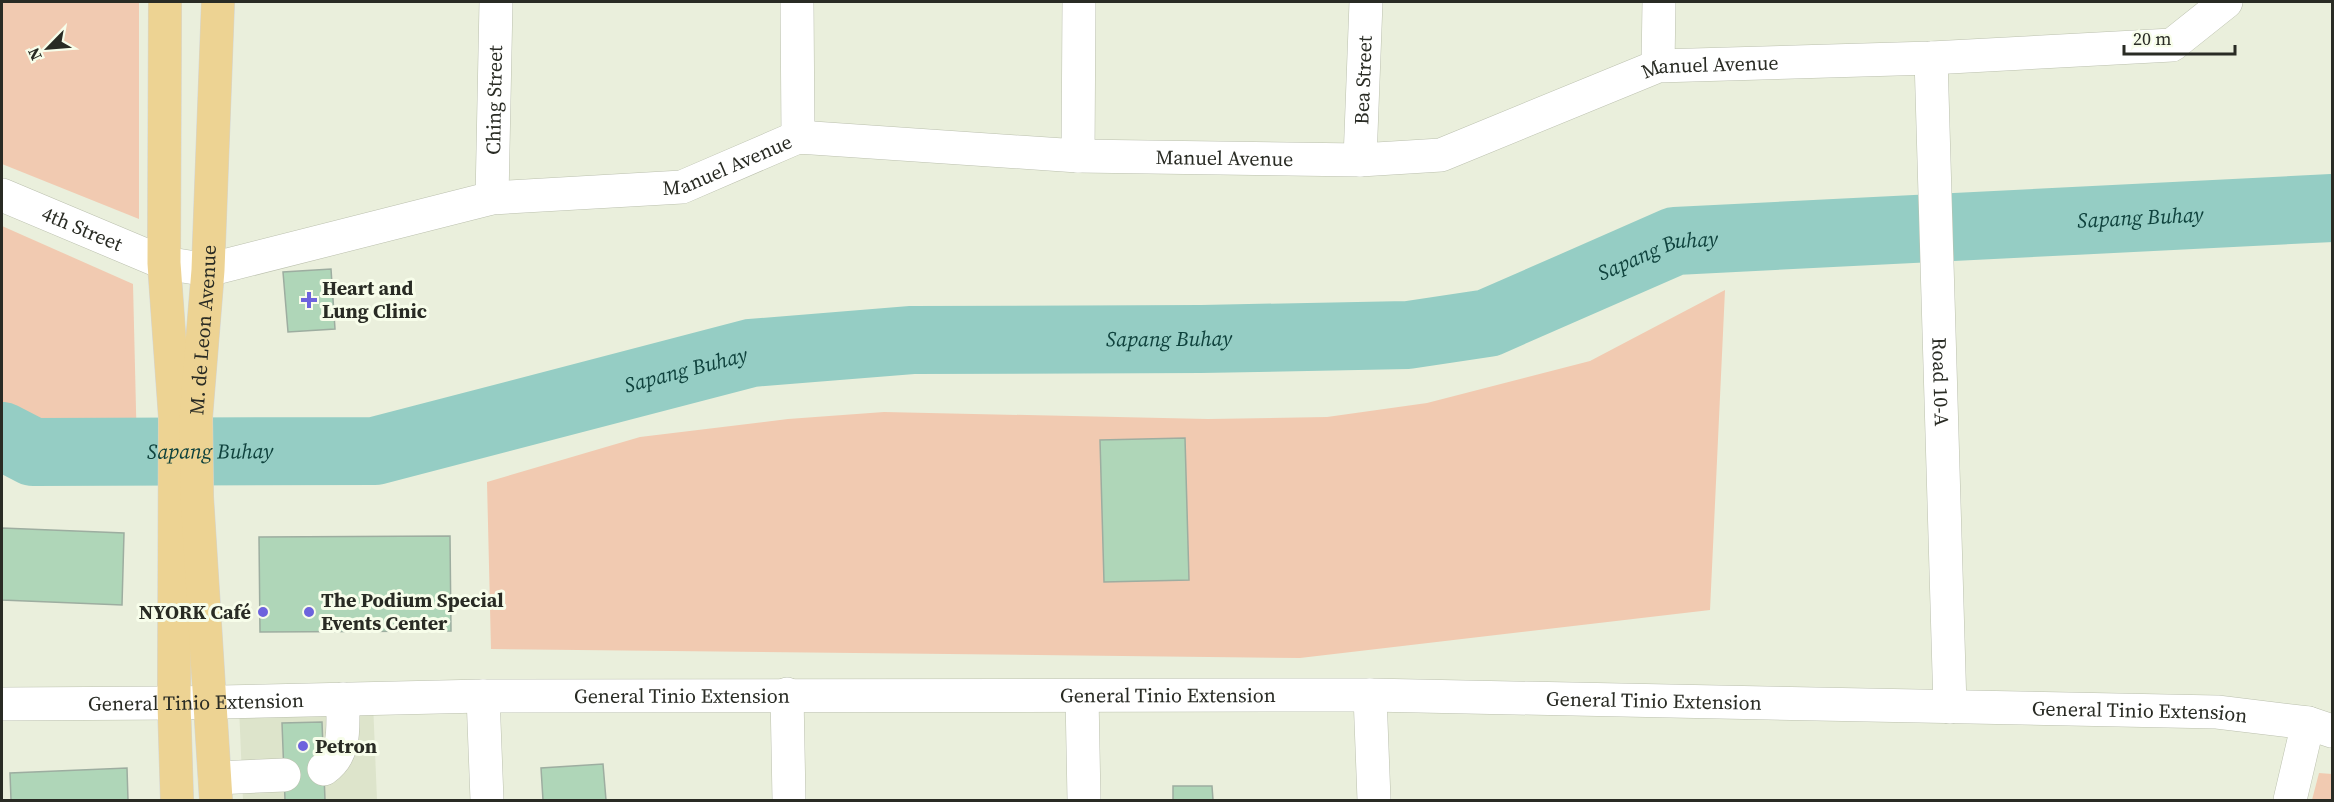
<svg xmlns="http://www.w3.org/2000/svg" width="2334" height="802" font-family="'Source Serif 4',serif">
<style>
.built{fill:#dde4cb}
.green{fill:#f1cab1}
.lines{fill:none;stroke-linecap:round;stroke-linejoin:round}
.river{stroke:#95cdc4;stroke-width:68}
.building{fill:#afd6b8;stroke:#9dada0;stroke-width:1.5}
.minor-casing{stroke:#bbc0ae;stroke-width:34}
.major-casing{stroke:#d4d5d3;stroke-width:34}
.minor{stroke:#fff;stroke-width:33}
.major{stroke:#edd393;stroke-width:33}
.poi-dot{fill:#6d63dd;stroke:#f7fdea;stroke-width:2}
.labels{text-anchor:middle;stroke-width:6;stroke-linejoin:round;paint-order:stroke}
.street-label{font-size:20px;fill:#292b24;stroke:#f7fdea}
.poi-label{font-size:20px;font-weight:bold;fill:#292b24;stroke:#f7fdea;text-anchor:start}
.water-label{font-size:21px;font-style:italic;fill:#0f423d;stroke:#f7fdea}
</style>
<rect width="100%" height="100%" fill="#eaefdc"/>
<!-- built -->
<path class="built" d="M373,702L377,800H243L239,707Z"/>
<!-- green -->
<g class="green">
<path d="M2,2H139V219L2,164Z"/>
<path d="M2,226L133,284L137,451L34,440L2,406Z"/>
<path d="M1725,290L1710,610L1300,658L491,649L487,482L640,437L788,419L884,412L1208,419L1327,417L1427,403L1590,361Z"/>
<path d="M2319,773L2332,774V800H2312Z"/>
</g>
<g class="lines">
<!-- river -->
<path class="river" id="s1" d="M2,436L33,452L375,451L751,353L912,340L1201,339L1408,335L1488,323L1675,241L2332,208"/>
</g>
<!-- building -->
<g class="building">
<path d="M331,269L335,329L288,332L283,272Z"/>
<path d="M1185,438L1189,580L1104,582L1100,440Z"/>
<path d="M2,528L124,533L122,605L2,600Z"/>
<path d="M450,536L451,631L260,632L259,537Z"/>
<path d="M322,722L325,800H285L282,723Z"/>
<path d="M603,764L606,800H543L541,768Z"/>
<path d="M127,768L128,800H11L10,773Z"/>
<path d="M1173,786H1212L1213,800H1173Z"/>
</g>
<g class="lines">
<!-- minor casing -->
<g class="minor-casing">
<g id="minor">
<path d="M797,2L798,137"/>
<path id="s2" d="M1931,58L1950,707"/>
<path d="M1658,66L1659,2"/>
<path d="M1078,156L1079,2"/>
<path id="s3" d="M1360,160L1366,2"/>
<path id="s4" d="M2,195L164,263L208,270L492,198L682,187L798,137L1078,156L1360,160L1441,155L1658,66L1931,58L2172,45L2226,2"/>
<path id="s5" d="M492,198L496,2"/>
<path d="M787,694L789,800"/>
<path d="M1370,695L1374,800"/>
<path d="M483,696L487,800"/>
<path d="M1082,696L1084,800"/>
<path id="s6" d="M2,704L174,703L483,696L1370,695L2217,712L2308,723L2332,731"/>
<path d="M324,769C348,752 342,725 343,699"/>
<path d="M215,778L284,775"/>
<path d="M2290,800L2308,723"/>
</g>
</g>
<!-- major casing -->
<g class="major-casing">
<g id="major">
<path d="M165,2L164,263L175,417L174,703L177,800"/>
<path id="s7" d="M216,800L197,497L196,417L208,270L218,2"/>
</g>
</g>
<!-- minor -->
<use href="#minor" class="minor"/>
<!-- major -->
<use href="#major" class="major"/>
</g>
<!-- markers -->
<g class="poi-dot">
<path d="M306 291h6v6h6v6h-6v6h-6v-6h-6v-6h6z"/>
<circle cx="263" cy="612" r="6"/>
<circle cx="309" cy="612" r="6"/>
<circle cx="303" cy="746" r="6"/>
</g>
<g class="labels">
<!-- street labels -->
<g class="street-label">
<text dy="7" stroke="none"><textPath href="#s4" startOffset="1760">Manuel Avenue</textPath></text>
<text dy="7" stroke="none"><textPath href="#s3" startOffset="80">Bea Street</textPath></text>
<text dy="7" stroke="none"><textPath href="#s5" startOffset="98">Ching Street</textPath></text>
<text dy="7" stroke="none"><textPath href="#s4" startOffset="1257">Manuel Avenue</textPath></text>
<text dy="7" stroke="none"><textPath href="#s4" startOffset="753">Manuel Avenue</textPath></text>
<text dy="7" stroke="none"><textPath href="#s4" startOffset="87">4th Street</textPath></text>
<text dy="7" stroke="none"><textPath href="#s7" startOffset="471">M. de Leon Avenue</textPath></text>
<text dy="7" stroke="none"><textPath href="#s2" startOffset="324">Road 10-A</textPath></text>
<text dy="7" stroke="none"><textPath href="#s6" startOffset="680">General Tinio Extension</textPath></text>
<text dy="7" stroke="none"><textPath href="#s6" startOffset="1166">General Tinio Extension</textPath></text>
<text dy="7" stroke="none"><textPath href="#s6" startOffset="194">General Tinio Extension</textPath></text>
<text dy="7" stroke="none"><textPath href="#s6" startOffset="1652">General Tinio Extension</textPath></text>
<text dy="7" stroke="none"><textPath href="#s6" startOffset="2138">General Tinio Extension</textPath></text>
</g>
<!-- poi labels -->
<g class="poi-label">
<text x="322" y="295">Heart and<tspan x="322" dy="23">Lung Clinic</tspan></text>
<text x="321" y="607">The Podium Special<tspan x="321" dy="23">Events Center</tspan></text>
<text x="251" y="619" text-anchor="end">NYORK Café</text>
<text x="315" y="753">Petron</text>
</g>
<!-- water labels -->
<g class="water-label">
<text dy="7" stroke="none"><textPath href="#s1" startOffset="2174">Sapang Buhay</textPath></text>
<text dy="7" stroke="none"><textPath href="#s1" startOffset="1688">Sapang Buhay</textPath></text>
<text dy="7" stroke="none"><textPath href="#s1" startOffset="1184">Sapang Buhay</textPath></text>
<text dy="7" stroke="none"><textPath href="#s1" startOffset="698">Sapang Buhay</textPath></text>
<text dy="7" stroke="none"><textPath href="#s1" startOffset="212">Sapang Buhay</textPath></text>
</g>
</g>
<!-- border -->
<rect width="2334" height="802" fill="none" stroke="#292b24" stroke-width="6"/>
<!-- north arrow -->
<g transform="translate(48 48) rotate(245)" stroke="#f7fdea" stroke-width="4.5" paint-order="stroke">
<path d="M0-4.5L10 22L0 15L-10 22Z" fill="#292b24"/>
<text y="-9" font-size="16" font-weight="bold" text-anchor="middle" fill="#292b24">N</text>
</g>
<!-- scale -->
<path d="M2124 45v9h111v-9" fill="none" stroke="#292b24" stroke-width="3"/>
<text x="2133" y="45" font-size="18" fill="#292b24" stroke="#f7fdea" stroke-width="4.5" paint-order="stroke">20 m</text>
</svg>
